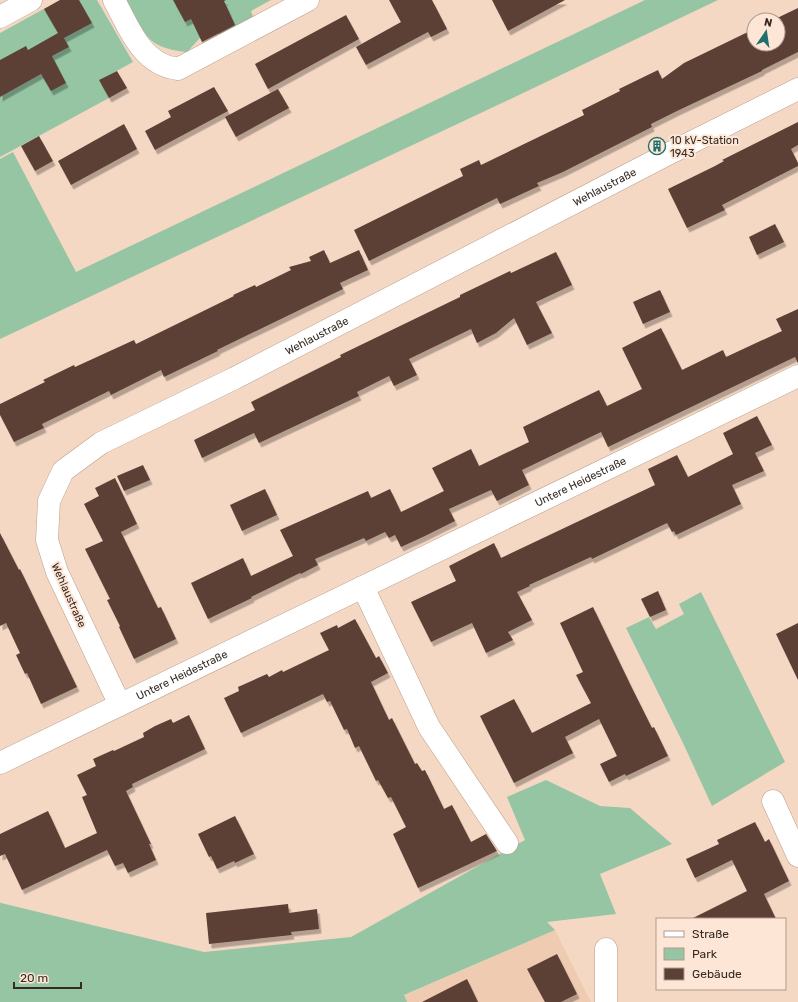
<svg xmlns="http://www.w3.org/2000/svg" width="798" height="1002" font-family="Rubik,sans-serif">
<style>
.built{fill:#eecbb1}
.green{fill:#96c5a3}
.building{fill:#5c4036;filter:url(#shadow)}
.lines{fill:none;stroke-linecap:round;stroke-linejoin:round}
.minor-casing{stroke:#ba9f8b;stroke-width:23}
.minor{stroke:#fff;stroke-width:22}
.labels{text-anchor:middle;stroke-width:4;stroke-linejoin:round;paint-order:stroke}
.poi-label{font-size:11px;fill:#342a22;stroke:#fee6d6;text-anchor:start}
.street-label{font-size:11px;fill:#342a22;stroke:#fee6d6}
</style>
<defs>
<filter id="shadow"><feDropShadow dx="2.5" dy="4.5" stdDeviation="0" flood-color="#0004"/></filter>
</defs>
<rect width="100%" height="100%" fill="#f5d8c3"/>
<!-- built -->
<path class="built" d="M555,930L591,1002H407L403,996Z"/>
<!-- green -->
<g class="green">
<path d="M60,0H97L133,62L100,80L109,98L0,157V33Z"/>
<path d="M126,0H271L251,11L254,19L221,37L216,30L200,38L187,52C156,49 147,41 132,14C130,9 129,5 126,0Z"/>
<path d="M645,0H718L519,95L0,339V159L13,152L76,272Z"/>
<path d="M701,592L785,762L712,806L683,743L626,628L649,617L656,629L684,614L679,604Z"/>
<path d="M546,780L600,806L630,808L672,844L600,874L616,914L547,922L555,930L404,995L407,1002H0V902L1,903L204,952L351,937L525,840L507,797Z"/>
</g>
<!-- building -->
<g class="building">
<path d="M60,0H79L92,23L64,38L69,47L52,56L66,83L51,91L41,74L0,97V60L26,46L28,50L58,33L44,9Z"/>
<path d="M173,0H226L224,1L235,25L202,42L191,19L185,22Z"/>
<path d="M389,0H432L447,29L431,37L428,32L366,65L356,47L401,22Z"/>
<path d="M492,0H565L508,31Z"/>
<path d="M798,8V52L762,70V71L677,111L651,124L652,127L563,172L537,183L539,186L500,204L497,198L369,261L354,230L463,176L460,169L479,160L481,165L584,115L582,110L620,91L619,89L658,70L662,79L684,63L754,29V44H778V20H773Z"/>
<path d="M346,15L359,39L268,89L255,64Z"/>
<path d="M117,71L127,88L109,98L99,80Z"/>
<path d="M214,87L228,111L155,150L145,131L171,117L168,111Z"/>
<path d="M278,89L289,108L236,137L225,117Z"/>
<path d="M798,122V145L791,149L798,163V166L722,205L725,210L687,228L668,189L715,166L724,161L722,160Z"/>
<path d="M124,124L137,149L71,185L58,161Z"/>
<path d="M39,136L53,161L35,171L21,146Z"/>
<path d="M775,224L784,242L757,255L749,237Z"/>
<path d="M324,250L330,263L359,250L368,270L340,283L343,289L217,350L218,351L164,377L161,370L111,395L109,391L42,424L44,428L14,442L0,415V404L45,382L43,380L74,365L75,367L134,340L136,344L234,296L233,295L255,285L256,287L291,270L289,267L311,261L309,257Z"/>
<path d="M556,252L572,285L536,302L552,333L527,345L514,318L496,333L477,343L471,329L409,359L417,375L394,386L389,376L357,392L359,396L259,443L254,433L202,458L194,440L255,410L251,402L341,357L340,355L460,297V295L510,271L511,273Z"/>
<path d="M660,290L670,312L643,324L633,302Z"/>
<path d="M798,309V363L795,357L608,447L601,432L522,470L529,485L497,501L491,490L449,509L455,521L425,536L401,547L395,535L389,538L385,532L366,541L364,538L315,559L318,565L301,574L300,573L251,597L252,598L208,619L191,583L243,558L251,576L293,556L280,530L368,491L371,498L390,489L401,512L444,491L432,468L471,449L479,466L529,442L523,427L599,390L607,406L642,389L622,348L661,328L682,370L723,350L726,357L782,331L776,319Z"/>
<path d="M757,416L772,445L755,453L764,471L732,485L741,504L676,535L674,531L672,532L667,523L592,559L591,557L529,585L530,586L517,592L532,620L508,632L513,640L486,653L472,623L431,642L411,602L456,581L449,566L494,543L501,558L655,485L648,469L677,455L688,477L733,454L723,433Z"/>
<path d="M143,465L150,480L124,491L117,476Z"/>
<path d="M115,478L137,524L121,532L158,608L161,607L176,639L134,659L119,627L120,626L107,600L110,599L85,549L103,541L84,504L99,496L95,488Z"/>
<path d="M265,489L277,515L242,531L230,505Z"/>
<path d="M0,533L19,570L20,569L77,687L41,704L27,673L25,674L16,655L20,653L6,623L0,626Z"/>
<path d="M658,591L666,610L650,617L641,599Z"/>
<path d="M593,607L631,686L652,728L654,727L668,756L626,776L625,774L609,782L600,764L617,756L599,719L565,737L573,753L514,783L480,716L514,699L532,733L591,703L576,675L583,672L560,623Z"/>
<path d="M355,619L376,658L379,656L388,673L371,682L389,720L392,718L415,764L417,763L422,771L425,770L444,809L452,805L471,842L486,834L497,851L418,888L393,834L406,827L391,797L388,798L378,780L376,781L359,746L355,748L347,729L344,730L330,701L327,702L323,694L241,733L224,698L239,691L238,687L267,674L269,677L282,670L283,672L329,650L320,633L337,625L338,628Z"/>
<path d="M798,623V680L776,634Z"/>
<path d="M189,715L205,749L132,784L133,787L126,791L151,844H149L156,860L128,873L123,863L115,866L107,850L22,890L5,854L0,856V834L48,811L65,848L97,833L82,797L87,795L77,775L96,766L93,759L113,750L114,751L144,737L143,733L155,726L171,719L173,723Z"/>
<path d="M235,816L254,854L235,863L234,861L217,869L211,856L209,857L198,834Z"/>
<path d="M755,822L765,842L769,839L789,881L764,894L776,919H691L747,891L732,860L695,878L686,859L719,844L717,840Z"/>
<path d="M288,904L289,913L317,909L319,929L291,932L292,935L209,944L206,913Z"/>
<path d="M557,954L577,994L561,1002H545L527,969Z"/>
<path d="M467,979L478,1002H422Z"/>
</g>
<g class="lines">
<!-- minor casing -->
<g class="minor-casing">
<g id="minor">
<path d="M114,0C129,28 142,65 178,69L308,0"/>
<path d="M0,17L31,0"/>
<path d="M363,587L429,727L507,843"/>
<path id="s1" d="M120,705L57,572L47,540L49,501L63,471L101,443L235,378L668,154L798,89"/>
<path id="s2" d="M0,763L798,376"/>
<path d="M773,801L798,856"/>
<path d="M606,1002V949"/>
</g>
</g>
<!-- minor -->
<use href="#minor" class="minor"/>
</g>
<!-- icons -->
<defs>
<g id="building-ring" transform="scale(0.9)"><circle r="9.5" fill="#fee6d6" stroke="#226e6c" stroke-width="1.5"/><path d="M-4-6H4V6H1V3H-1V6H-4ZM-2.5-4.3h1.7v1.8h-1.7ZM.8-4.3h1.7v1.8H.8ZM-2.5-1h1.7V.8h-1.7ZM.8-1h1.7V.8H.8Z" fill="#226e6c"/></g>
</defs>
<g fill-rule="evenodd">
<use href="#building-ring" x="657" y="146"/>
</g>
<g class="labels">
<!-- poi labels -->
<g class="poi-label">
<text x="670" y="144">10 kV-Station<tspan x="670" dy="13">1943</tspan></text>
</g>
<!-- street labels -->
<g class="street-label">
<text dy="4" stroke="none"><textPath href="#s1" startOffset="865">Wehlaustraße</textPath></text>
<text dy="4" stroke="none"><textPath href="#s1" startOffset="541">Wehlaustraße</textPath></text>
<text dy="4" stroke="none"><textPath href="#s2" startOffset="645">Untere Heidestraße</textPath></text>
<text transform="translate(69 595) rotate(66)" y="4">Wehlaustraße</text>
<text dy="4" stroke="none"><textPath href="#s2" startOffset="202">Untere Heidestraße</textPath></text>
</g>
</g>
<!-- legend -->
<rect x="656" y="918" width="130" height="72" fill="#fee6d6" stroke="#ad9b8e"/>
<rect x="664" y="931" width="20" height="6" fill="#ffffff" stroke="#ad9b8e"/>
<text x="692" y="938" font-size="12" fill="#342a22">Straße</text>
<rect x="664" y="948" width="20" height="12" fill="#96c5a3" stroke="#ad9b8e"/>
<text x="692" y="958" font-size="12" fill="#342a22">Park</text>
<rect x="664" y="968" width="20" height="12" fill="#5c4036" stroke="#ad9b8e"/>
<text x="692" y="978" font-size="12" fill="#342a22">Gebäude</text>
<!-- north arrow -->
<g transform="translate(766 32) rotate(13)"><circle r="19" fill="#fee6d6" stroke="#ad9b8e"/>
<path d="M0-3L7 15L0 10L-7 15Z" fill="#226e6c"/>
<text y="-6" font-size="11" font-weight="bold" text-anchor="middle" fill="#342a22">N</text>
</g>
<!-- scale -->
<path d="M14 982v6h67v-6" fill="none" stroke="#342a22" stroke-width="2"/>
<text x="20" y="982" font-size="12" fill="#342a22" stroke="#fee6d6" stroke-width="3" paint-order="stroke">20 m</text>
</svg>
